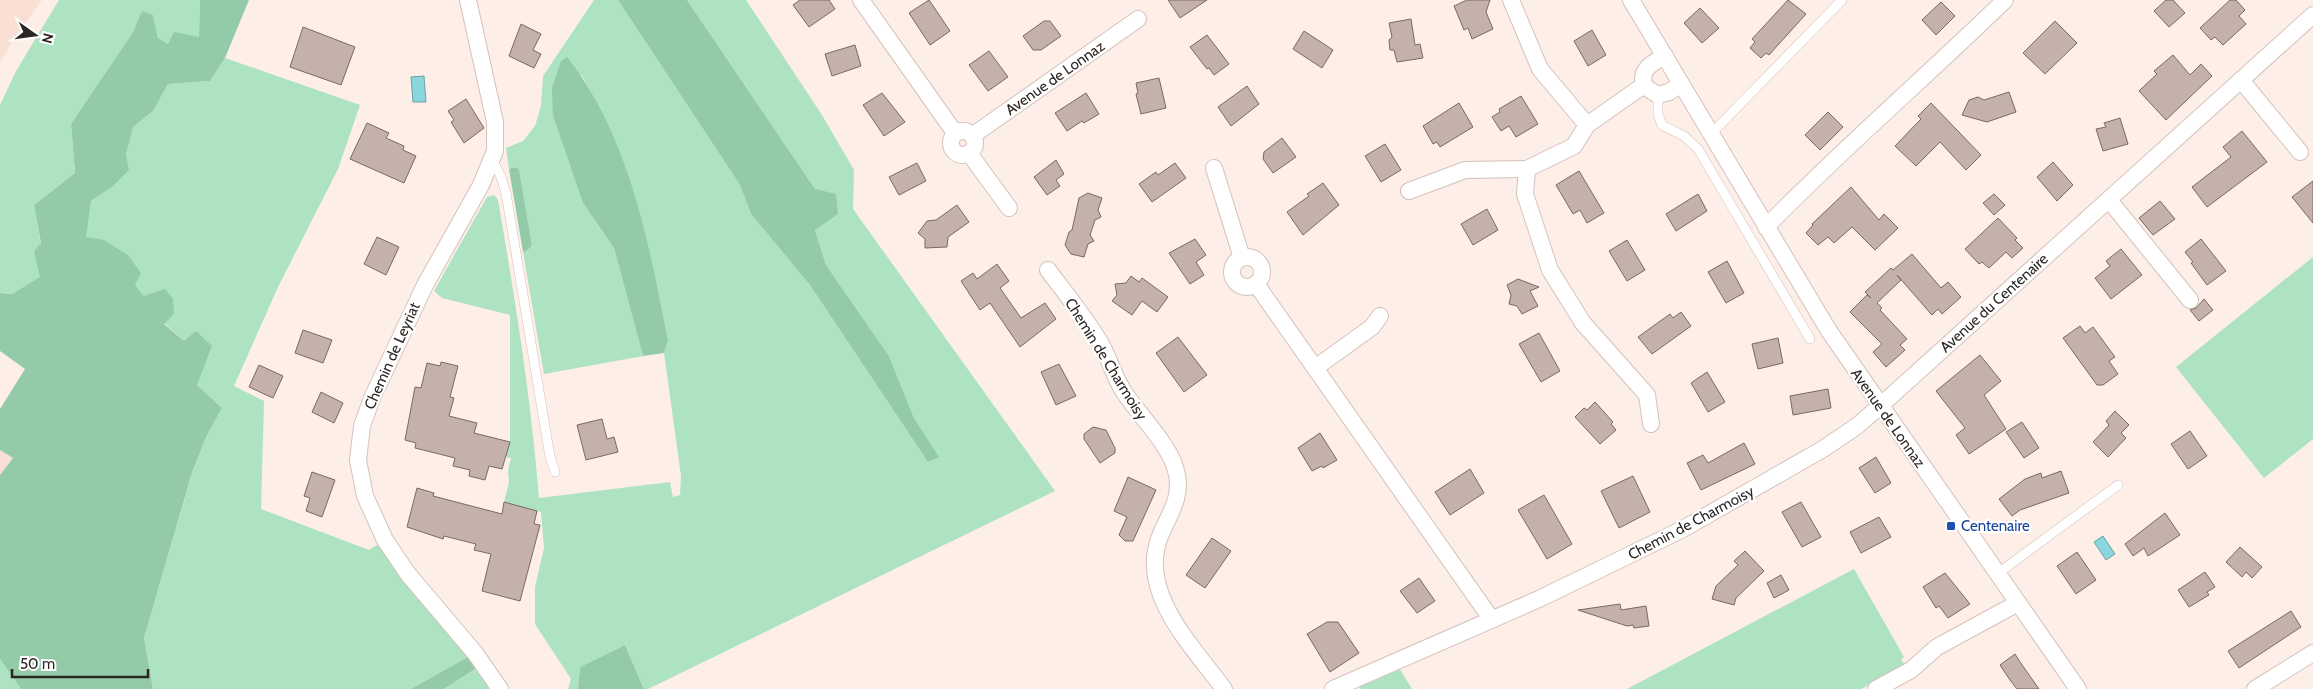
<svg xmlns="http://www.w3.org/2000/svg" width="2313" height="689" font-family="Cabin,sans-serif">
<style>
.built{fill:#fae0d4}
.green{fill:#ade3c1}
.forest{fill:#93cba8}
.water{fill:#8ad6dd;stroke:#6ea1a5}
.building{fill:#c4b2aa;stroke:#786961}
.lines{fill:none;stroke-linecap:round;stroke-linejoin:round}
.lane-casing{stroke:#d4c2ba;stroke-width:10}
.street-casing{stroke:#d4c2ba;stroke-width:18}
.lane{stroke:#fff;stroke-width:9}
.street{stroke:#fff;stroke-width:16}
.transit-dot{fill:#1a4fb4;stroke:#fff;stroke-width:2}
.labels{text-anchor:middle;stroke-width:4.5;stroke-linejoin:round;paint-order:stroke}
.street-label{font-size:15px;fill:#2c2623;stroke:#fff}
.transit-label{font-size:15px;fill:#164399;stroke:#fff;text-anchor:start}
</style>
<rect width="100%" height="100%" fill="#fdeee8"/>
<!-- built -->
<g class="built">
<path d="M0,0H42L12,42L0,63Z"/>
<path d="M0,450L13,458L0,475Z"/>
</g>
<!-- green -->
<g class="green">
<path d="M59,0H200L199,37L168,45L158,38L153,15L142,12L133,32L71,124L75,173L34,205L41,244L34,251L41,277L12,294L0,293V105L16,71Z"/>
<path d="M594,0H618L740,185L751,214L810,285L928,462L938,456L914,418L889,356L826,265L815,230V189L687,0H746L822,115L854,170L853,209L1055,491L648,689H644L625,645L580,667L578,689H568L571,679L535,624V587L544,548L541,512L504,502L509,482L508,470L511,458L506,457L510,442V315L442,298L434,291L487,197L494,195L498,200C515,298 531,398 539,498L670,482L673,497L680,495L681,476L664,353L668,340C650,248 629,156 581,74L583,203L614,248L643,356L544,374L523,252L528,250L532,245L519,169L514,167L509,169L506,148L523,141L535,126L541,106L543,76Z"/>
<path d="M225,58L360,105L338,169L278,287L234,386L264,401L261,509L369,550L385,540L475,653L411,689H153L144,638L192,474L206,437L222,408L197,385L184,341L164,323L174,314L144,296L135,285L85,238L91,201L112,187L126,155L133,127L153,111L168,84L210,81Z"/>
<path d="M2313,257V439L2264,478L2176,367Z"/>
<path d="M1854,569L1904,657L1901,659L1905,666L1861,689H1627Z"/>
<path d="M0,659L21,689H0Z"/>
<path d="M1398,666L1412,689H1361L1357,683Z"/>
<path d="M477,668L492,689H444Z"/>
</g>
<!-- forest -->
<g class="forest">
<path d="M200,0H249L225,58L210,81L168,84L153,111L133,127L126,155L129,170L112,187L91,201L86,237L104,240L128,255L141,273L135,285L144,296L165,289L173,299L174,314L164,324L184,341L196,331L212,346L197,385L222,408L206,437L192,473L144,638L153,689H21L0,659V475L13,458L0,450V409L25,369L0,351V293L12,294L40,277L34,251L41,243L34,205L75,173L71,124L133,32L142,11L153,15L158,38L168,44L174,32L199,37Z"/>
<path d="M618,0H687L815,189L836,194L838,214L815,230L826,265L889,356L914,418L939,457L928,462L810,285L751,214L740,185Z"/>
<path d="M567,57C629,134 649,245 668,340L664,353L643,356L614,248L583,203L553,115L552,88L561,61Z"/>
<path d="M514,167L519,169L532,245L528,250L523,252L509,169Z"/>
<path d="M625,645L644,689H578L580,667Z"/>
<path d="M475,653L483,664L444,689H411Z"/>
</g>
<!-- water -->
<g class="water">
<path d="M424,76L426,102H413L411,77Z"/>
<path d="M2103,536L2115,554L2106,560L2094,542Z"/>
</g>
<!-- building -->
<g class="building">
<path d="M800,0H829L835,9L809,27L793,5Z"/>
<path d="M929,0L950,31L930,45L909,13Z"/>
<path d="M1168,0H1207L1180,18Z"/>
<path d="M1467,0H1490L1486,12L1493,29L1472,39L1468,28L1464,30L1454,6Z"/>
<path d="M1788,0L1806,14L1769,55L1766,53L1761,58L1750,48L1755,42L1752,39Z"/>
<path d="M2166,0H2173L2185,13L2169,27L2154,11Z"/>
<path d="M2230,0H2236L2245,10L2239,16L2246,24L2223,45L2215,37L2211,40L2200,28Z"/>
<path d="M1941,2L1955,16L1936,35L1922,20Z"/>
<path d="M1700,8L1719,28L1702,43L1684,23Z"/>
<path d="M1411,19L1415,45L1420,44L1423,58L1397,62L1394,50H1390L1389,40L1392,37L1389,23Z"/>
<path d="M1044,21H1050L1061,36L1041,50H1033L1023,36Z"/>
<path d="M2055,21L2077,43L2045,74L2023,53Z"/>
<path d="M521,24L541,34L533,50L541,54L534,68L509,56Z"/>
<path d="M303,27L355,47L341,85L290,67Z"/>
<path d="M1592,30L1606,55L1588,66L1574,41Z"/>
<path d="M1304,31L1333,50L1322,68L1293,49Z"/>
<path d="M1207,35L1229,64L1214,75L1209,68L1207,69L1190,47Z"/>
<path d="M855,45L861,66L832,76L825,54Z"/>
<path d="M989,51L1008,77L988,91L969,65Z"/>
<path d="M2173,55L2190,75L2201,64L2212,76L2166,120L2139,91L2157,74L2154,71Z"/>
<path d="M1159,78L1166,108L1141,114L1136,94L1138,93L1136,83Z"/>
<path d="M1247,86L1259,104L1231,126L1218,107Z"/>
<path d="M2009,92L2016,112L1987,122L1962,115L1969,100L1978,97L1984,100Z"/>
<path d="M882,93L905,122L884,136L863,105Z"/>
<path d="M1086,93L1099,114L1084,123L1082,121L1067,131L1055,113Z"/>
<path d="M1521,96L1538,124L1516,137L1509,126L1501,131L1492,117L1500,112L1499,109Z"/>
<path d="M466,99L484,128L464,143L451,122L454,120L448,111Z"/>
<path d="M1459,103L1473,127L1440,147L1437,142L1433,144L1423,126Z"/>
<path d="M1931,103L1981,155L1966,170L1940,142L1916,166L1895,146L1921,119L1918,116Z"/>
<path d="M1828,112L1843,127L1820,150L1805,135Z"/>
<path d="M2120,118L2128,144L2103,151L2096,129L2106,127L2104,123Z"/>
<path d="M367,123L389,133L386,138L404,146L403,150L416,156L404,183L350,159Z"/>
<path d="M2242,131L2267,162L2207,207L2192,187L2231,157L2223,147Z"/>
<path d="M1282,138L1296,157L1273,173L1263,159L1264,152Z"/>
<path d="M1385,144L1401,170L1381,182L1365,156Z"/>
<path d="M1056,160L1064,174L1056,180L1060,186L1047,195L1034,177Z"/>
<path d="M2053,162L2073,185L2057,201L2037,177Z"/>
<path d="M917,163L926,181L899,195L889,177Z"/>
<path d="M1175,163L1186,178L1152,202L1139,184L1156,172L1158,175Z"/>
<path d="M1579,171L1604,213L1587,223L1580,210L1573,214L1556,185Z"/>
<path d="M2313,181V223L2292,197Z"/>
<path d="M1323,183L1339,205L1303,235L1287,212L1309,196L1307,194Z"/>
<path d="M1851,187L1879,220L1884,214L1898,228L1875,250L1852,227L1834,243L1828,237L1818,245L1806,233L1813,225L1812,224Z"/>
<path d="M1088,193L1102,198L1098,210L1101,217L1095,220L1090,235L1094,241L1088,244L1084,257L1071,254L1065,245L1069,232L1072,230L1079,198Z"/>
<path d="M1698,194L1707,211L1676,231L1666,214Z"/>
<path d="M1994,194L2005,205L1994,215L1983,203Z"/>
<path d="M2160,201L2175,219L2153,235L2139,218Z"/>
<path d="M957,205L969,222L948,237L947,247L925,248V239L918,233L927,221L936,220Z"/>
<path d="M1487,209L1498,230L1473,245L1461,224Z"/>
<path d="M1998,218L2017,238L2015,240L2023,248L2012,258L2006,252L1989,268L1982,262L1979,264L1965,249Z"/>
<path d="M377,237L399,247L386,275L364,264Z"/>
<path d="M1195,239L1206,255L1196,262L1204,275L1190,284L1169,253Z"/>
<path d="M2201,239L2226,271L2207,285L2191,263L2193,262L2185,252Z"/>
<path d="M1627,240L1645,270L1627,281L1609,251Z"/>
<path d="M2121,249L2142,275L2111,299L2095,278L2110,266L2106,261Z"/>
<path d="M1912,254L1941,288L1948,282L1961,297L1942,314L1938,309L1932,315L1897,275L1901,280L1877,303L1882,308L1880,310L1907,339L1900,345L1905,350L1886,367L1873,352L1882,344L1850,312L1867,295L1871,298L1865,292L1891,268L1893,270Z"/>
<path d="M1727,261L1744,293L1726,303L1708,272Z"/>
<path d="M997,264L1009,281L1000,288L1021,318L1045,303L1056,319L1020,347L990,303L980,310L961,281L973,273L977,279Z"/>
<path d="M1131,276L1139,282L1142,278L1168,297L1157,312L1142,301L1132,315L1112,301L1117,295L1115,284L1126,283Z"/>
<path d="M1518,279L1539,287L1530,291L1538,306L1522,314L1517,306L1509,304L1511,295L1507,285Z"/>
<path d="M2204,299L2213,310L2199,321L2190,310L2196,308Z"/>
<path d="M1681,312L1691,326L1652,354L1638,337L1670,314L1673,318Z"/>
<path d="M2080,326L2085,333L2093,327L2115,357L2109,361L2118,374L2103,385H2097L2063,338Z"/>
<path d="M303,330L332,340L323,363L295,353Z"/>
<path d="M1539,333L1560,371L1541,382L1519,344Z"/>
<path d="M1178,337L1207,375L1184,392L1156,353Z"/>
<path d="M1778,338L1783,363L1758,369L1752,344Z"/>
<path d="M1980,355L2001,381L1984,395L2006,429L1969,454L1956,435L1965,428L1936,391Z"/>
<path d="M441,362L458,366L450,397L454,398L449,416L477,423L474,433L510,442L502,469L489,466L485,480L469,476L470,470L453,466L455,458L415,448L416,443L405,440L415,387L421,388L427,363L440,366Z"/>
<path d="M1059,364L1076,396L1056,405L1041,372Z"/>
<path d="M259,365L283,376L273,398L249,387Z"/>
<path d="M1707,372L1725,402L1708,412L1691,383Z"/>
<path d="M1828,389L1831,408L1793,415L1790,396Z"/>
<path d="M321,392L343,403L334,423L312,412Z"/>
<path d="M1595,402L1613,422L1611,424L1616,430L1600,444L1575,417L1584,408L1587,410Z"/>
<path d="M2115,411L2129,425L2121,433L2126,438L2108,457L2093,442L2109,425L2106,421Z"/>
<path d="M602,419L607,439L614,437L618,452L586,460L577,425Z"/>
<path d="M2022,422L2039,448L2024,458L2006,432Z"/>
<path d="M1093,427L1106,430L1115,448V453L1100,463L1084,439V434Z"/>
<path d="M2190,431L2207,456L2188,469L2171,444Z"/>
<path d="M1320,433L1337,460L1323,468L1322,466L1312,471L1298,448Z"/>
<path d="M1744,443L1755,464L1701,490L1687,463L1703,455L1708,463Z"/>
<path d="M1876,457L1891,483L1875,493L1859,468Z"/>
<path d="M1470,469L1484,493L1450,515L1435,492Z"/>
<path d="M2061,471L2069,493L2020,510L2012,516L1999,499L2025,479L2041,473L2042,478Z"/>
<path d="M312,472L335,480L322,517L306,511L310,498L304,496Z"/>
<path d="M1633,476L1650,512L1619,528L1601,491Z"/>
<path d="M1128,477L1156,490L1133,541H1125L1119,535L1127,517L1114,511Z"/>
<path d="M417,488L434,493L433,496L502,514L504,502L537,511L534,524L540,525L520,601L482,591L491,554L474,550L476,544L444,536L443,539L407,527Z"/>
<path d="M1544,495L1572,544L1547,559L1518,510Z"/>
<path d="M1801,502L1821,537L1802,547L1782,512Z"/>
<path d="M2165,513L2180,535L2148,556L2144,548L2133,556L2125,544Z"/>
<path d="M1879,517L1891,537L1861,553L1850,532Z"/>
<path d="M1212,538L1231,551L1205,588L1186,575Z"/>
<path d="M2240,547L2262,567L2252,578L2246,572L2242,577L2226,562Z"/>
<path d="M1745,551L1764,571L1736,598L1734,605L1712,599L1716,586L1738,565L1734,561Z"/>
<path d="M2077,552L2096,580L2076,594L2057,566Z"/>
<path d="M2205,572L2215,587L2207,592L2209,595L2189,607L2178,590Z"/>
<path d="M1945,573L1970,604L1948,618L1939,606L1936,608L1923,587Z"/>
<path d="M1781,575L1789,590L1774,598L1767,583Z"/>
<path d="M1419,578L1435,601L1417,613L1400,591Z"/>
<path d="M1620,604L1621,610L1646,606L1649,626L1634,628L1633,625L1627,626L1578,610Z"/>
<path d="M2291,611L2301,627L2239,668L2228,651Z"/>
<path d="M1327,622H1338L1359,653L1330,672L1307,634Z"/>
<path d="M2015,654L2020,662L2039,689H2017L2010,680L2000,665Z"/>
</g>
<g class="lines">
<!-- lane casing -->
<g class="lane-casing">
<g id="lane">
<path d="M1658,95V114L1662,125L1684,136L1698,149L1810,339"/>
<path d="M1711,134L1842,0"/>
<path d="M493,161L501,177L506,193L550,457L555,472"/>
<path d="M1997,574L2118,485"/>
</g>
</g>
<!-- street casing -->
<g class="street-casing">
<g id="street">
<path d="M468,0L495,122V151L481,185L425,285L372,398L362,426L358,460L365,496L385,540L408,574L475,653L500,689"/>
<path d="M861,0L955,133"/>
<path d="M1511,0L1540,69L1587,125"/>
<path d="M1631,0L1829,331L2078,689"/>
<path d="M1665,56C1652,63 1638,70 1645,87L1658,95L1669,92L1681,84"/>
<path d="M2241,80L2300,152"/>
<path d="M1644,85L1587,125L1574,146L1527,169L1525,194L1550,270L1583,323L1647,395L1651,424"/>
<circle cx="963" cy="143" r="12"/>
<path d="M972,136L1138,19"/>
<path d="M969,153L1009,208"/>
<path d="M1214,168L1242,258"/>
<path d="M1409,191L1465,170L1527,169"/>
<path d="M2109,200L2190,300"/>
<path d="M1766,227C1843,148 1926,77 2005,0"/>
<circle cx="1247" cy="272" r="15"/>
<path d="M1048,270C1066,294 1086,318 1101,344C1110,360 1114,377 1124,392C1140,417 1172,446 1177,475C1182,500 1167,517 1159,539C1139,594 1194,648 1224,689"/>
<path d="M1256,284L1492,620"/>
<path d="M1315,368L1372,327L1380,316"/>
<path d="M1333,689L1539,599L1683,529L1823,449L1857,426L1880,406L2313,15"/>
<path d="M1876,689L1911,670L1937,647L2018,603"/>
<path d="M2255,689L2313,653"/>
</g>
</g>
<!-- lane -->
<use href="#lane" class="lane"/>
<!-- street -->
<use href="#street" class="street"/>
</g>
<!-- markers -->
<rect class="transit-dot" x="1946" y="521" width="10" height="10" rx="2.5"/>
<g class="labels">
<!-- street labels -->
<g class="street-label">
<text transform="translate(1055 78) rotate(-35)" y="5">Avenue de Lonnaz</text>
<text transform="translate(1994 303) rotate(-42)" y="5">Avenue du Centenaire</text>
<text transform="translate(392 356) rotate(-66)" y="5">Chemin de Leyriat</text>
<text transform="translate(1106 359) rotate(58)" y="5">Chemin de Charmoisy</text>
<text transform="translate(1888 418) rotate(55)" y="5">Avenue de Lonnaz</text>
<text transform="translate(1691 523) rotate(-28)" y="5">Chemin de Charmoisy</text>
</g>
<!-- transit labels -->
<g class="transit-label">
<text x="1961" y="531">Centenaire</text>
</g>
</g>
<!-- north arrow -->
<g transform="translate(35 35) rotate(104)" stroke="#ffffff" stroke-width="4" paint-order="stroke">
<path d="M0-4L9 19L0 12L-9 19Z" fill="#2c2623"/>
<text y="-8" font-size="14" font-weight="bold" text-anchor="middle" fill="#2c2623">N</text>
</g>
<!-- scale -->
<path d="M12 669v8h136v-8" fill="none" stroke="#2c2623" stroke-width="2.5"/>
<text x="20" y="669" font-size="15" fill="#2c2623" stroke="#ffffff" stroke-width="4" paint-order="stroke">50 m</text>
</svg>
